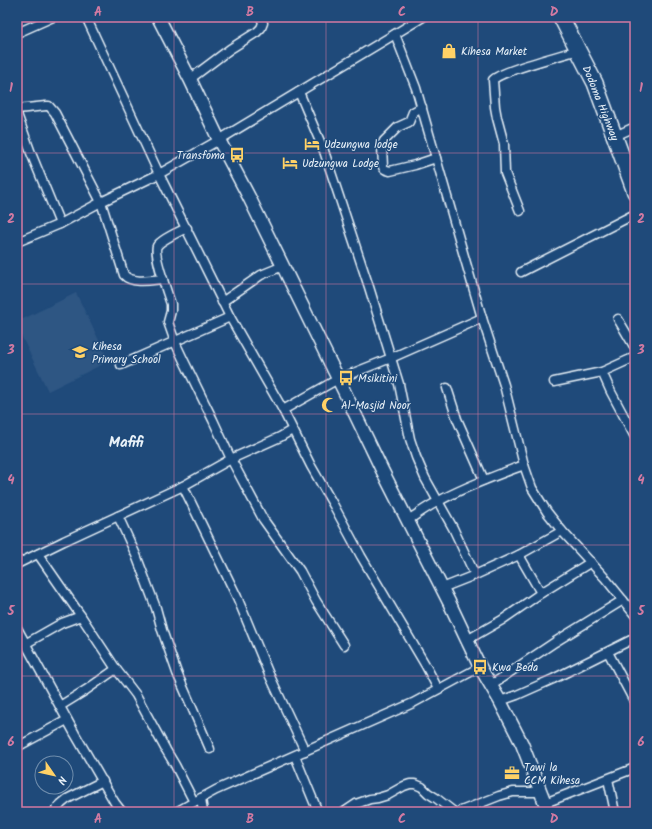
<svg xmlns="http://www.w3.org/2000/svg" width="652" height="829" font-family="Kalam,sans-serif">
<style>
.built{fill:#2e5683}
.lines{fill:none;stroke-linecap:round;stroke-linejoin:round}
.street-casing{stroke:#e8f1f8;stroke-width:11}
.secondary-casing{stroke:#e8f1f8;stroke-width:15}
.highway-casing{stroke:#e8f1f8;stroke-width:18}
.street{stroke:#1f4a7a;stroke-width:8}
.secondary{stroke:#1f4a7a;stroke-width:12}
.highway{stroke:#1f4a7a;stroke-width:15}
.grid{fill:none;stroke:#d37aa2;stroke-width:1;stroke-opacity:0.55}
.labels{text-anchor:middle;stroke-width:3;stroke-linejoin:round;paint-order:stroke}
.poi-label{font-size:11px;fill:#e8f1f8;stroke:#1f4a7a;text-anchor:start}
.street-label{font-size:11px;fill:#e8f1f8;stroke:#1f4a7a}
.district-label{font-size:15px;font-weight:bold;fill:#e8f1f8;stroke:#1f4a7a}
.neatline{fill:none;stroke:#d37aa2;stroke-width:1.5}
.grid-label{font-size:13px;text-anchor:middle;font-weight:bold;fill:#d37aa2}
</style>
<rect width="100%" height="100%" fill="#1f4a7a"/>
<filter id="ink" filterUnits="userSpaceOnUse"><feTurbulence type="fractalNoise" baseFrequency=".025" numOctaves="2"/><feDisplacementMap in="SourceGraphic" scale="8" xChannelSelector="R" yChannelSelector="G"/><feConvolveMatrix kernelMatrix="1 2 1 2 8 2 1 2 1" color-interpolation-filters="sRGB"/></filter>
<g filter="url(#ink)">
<!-- built -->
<path class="built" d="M76,293L109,361L48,391L17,327V322Z"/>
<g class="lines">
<!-- street casing -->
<g class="street-casing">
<g id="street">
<path d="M86,17L159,174L230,317L283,410L311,466L334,506L361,556L426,666L438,689"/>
<path d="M17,33L53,17"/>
<path d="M395,34L416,88L464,256L482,318L504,385L524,465L532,488L547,512L562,531L605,578L635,615"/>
<path d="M190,79L230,49L257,32L261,28L263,23L261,17"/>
<path d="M299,92L324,151L369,287L399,384L410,439L416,457L425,478L453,528L475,575"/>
<path d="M422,107L413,112L409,122L398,127L384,141L382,146L383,167C384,170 387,170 390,171L415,165L436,158"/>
<path d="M17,109L46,106H49L55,113L101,202L124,275C132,284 152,280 163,279"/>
<path d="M17,114L31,153L60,224"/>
<path d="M615,136L635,127"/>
<path d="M520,211L505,173L504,144L497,118L495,107L493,80C500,71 563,55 578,50"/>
<path d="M187,228C180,231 161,240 157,246C153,253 168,295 171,304V311L168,322L175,342L183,359L213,420L231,459L263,519L300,571L316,601L344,645"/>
<path d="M17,242L60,224L101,202L159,174L219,140L395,34L423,17"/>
<path d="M521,272L635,214"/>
<path d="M222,302L261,275L283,266"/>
<path d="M618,319L635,348"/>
<path d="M121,365L230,317"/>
<path d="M602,372L611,392L635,437"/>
<path d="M554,382L602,372L635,357"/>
<path d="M447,388L457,419L484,480"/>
<path d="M283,410L338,379L391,358L482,318"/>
<path d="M183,486L237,597L268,672L305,751"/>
<path d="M118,516L136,555L156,608L162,630L177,673L210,749"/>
<path d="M408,520C418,514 428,506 439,501C466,486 495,476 524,465"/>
<path d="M38,554L81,616L116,669L136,695L166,750L175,765L194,802"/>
<path d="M519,555L541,593"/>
<path d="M17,564L64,541L183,486L231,459L280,437L292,430"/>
<path d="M442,588L475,575L519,555L562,531"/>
<path d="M17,628L75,734L115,803L122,812"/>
<path d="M467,640L502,620L541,593L591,562"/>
<path d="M25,644L62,623L81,616"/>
<path d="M608,652L635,703"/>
<path d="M491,685L555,642L623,600"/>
<path d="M500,701L517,695L553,679L635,638"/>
<path d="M60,706L86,690L116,669"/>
<path d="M17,747L67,720"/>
<path d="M295,756L318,812"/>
<path d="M608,779L615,812"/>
<path d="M201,798L203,812"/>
<path d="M545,803L635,768"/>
<path d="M54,812L61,804L67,799L103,781"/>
<path d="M176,812L194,802L216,790L413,703L480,667"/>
<path d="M344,812L356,804L370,799L378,798L388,795L404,786L410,784H415L422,787L428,793L436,798L454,812"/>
<path d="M458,812L499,796L513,792H541"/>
</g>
</g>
<!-- secondary casing -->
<g class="secondary-casing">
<path id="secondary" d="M158,17L190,79L219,140L249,197L345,393L382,470L449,602L467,640L480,667L500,701L522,744L545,803L547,812"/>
</g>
<!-- highway casing -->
<g class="highway-casing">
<path id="highway" d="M561,17L595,83L635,192"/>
</g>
<!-- street -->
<use href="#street" class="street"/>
<!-- secondary -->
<use href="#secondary" class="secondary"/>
<!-- highway -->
<use href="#highway" class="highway"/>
</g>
</g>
<!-- grid -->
<path class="grid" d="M174,17V812M326,17V812M478,17V812M17,153H635M17,284H635M17,414H635M17,545H635M17,676H635"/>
<!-- icons -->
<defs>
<g id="shop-bare" transform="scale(1.2)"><path d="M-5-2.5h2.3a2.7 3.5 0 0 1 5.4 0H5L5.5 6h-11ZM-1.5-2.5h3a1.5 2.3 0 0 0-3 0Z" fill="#ffd166" stroke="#1f4a7a" stroke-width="2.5" paint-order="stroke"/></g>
<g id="hotel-bare" transform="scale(1.2)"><path d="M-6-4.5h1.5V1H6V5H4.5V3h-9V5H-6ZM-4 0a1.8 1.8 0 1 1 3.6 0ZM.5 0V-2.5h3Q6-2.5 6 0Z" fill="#ffd166" stroke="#1f4a7a" stroke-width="2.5" paint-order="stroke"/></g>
<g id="bus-bare" transform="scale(1.2)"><path d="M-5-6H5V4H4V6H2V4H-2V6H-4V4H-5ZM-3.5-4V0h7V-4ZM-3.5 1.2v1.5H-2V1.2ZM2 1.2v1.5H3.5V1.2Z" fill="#ffd166" stroke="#1f4a7a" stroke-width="2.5" paint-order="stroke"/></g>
<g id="school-bare" transform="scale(1.2)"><path d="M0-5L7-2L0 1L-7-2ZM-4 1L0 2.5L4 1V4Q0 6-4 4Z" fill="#ffd166" stroke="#1f4a7a" stroke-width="2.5" paint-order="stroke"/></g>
<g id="mosque-bare" transform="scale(1.2)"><path d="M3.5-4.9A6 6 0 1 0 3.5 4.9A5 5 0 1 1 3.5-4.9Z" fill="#ffd166" stroke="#1f4a7a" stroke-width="2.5" paint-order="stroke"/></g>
<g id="office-bare" transform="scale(1.2)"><path d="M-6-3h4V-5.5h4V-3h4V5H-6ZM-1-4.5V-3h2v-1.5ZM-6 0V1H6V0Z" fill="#ffd166" stroke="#1f4a7a" stroke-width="2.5" paint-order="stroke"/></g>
</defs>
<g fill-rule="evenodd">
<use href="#shop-bare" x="449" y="51"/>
<use href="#hotel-bare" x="312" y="144"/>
<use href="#bus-bare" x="237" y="155"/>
<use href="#hotel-bare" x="290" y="163"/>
<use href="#school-bare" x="80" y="352"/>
<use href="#bus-bare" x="346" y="378"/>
<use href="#mosque-bare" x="329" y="405"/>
<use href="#bus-bare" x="480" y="667"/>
<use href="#office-bare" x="512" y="773"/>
</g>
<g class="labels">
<!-- poi labels -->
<g class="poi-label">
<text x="461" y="55">Kihesa Market</text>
<text x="324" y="148">Udzungwa lodge</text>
<text x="225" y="159" text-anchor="end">Transfoma</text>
<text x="302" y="167">Udzungwa Lodge</text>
<text x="92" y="350">Kihesa<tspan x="92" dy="13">Primary School</tspan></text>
<text x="358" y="382">Msikitini</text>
<text x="341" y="409">Al-Masjid Noor</text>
<text x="492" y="671">Kwa Beda</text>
<text x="524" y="771">Tawi la<tspan x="524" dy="13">CCM Kihesa</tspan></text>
</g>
<!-- street labels -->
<g class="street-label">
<text transform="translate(601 103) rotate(68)" y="4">Dodoma Highway</text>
</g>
<!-- district labels -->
<g class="district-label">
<text x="126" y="447">Mafifi</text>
</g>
</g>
<!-- margin -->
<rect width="652" height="829" fill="none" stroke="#1f4a7a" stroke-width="44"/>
<!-- north arrow -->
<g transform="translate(54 775) rotate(124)"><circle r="19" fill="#1f4a7a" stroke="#6f8dac"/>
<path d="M0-3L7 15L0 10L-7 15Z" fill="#ffd166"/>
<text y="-6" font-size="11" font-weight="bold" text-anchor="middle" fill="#e8f1f8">N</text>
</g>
<rect x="22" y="22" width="608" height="785" class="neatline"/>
<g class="grid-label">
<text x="98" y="16">A</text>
<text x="250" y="16">B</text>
<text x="402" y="16">C</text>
<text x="554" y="16">D</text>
<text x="11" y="92">1</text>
<text x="641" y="92">1</text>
<text x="11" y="223">2</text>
<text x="641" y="223">2</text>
<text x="11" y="354">3</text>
<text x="641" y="354">3</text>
<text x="11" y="484">4</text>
<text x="641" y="484">4</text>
<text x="11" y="615">5</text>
<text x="641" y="615">5</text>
<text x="11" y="746">6</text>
<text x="641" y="746">6</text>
<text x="98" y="823">A</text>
<text x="250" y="823">B</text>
<text x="402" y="823">C</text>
<text x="554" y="823">D</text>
</g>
</svg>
